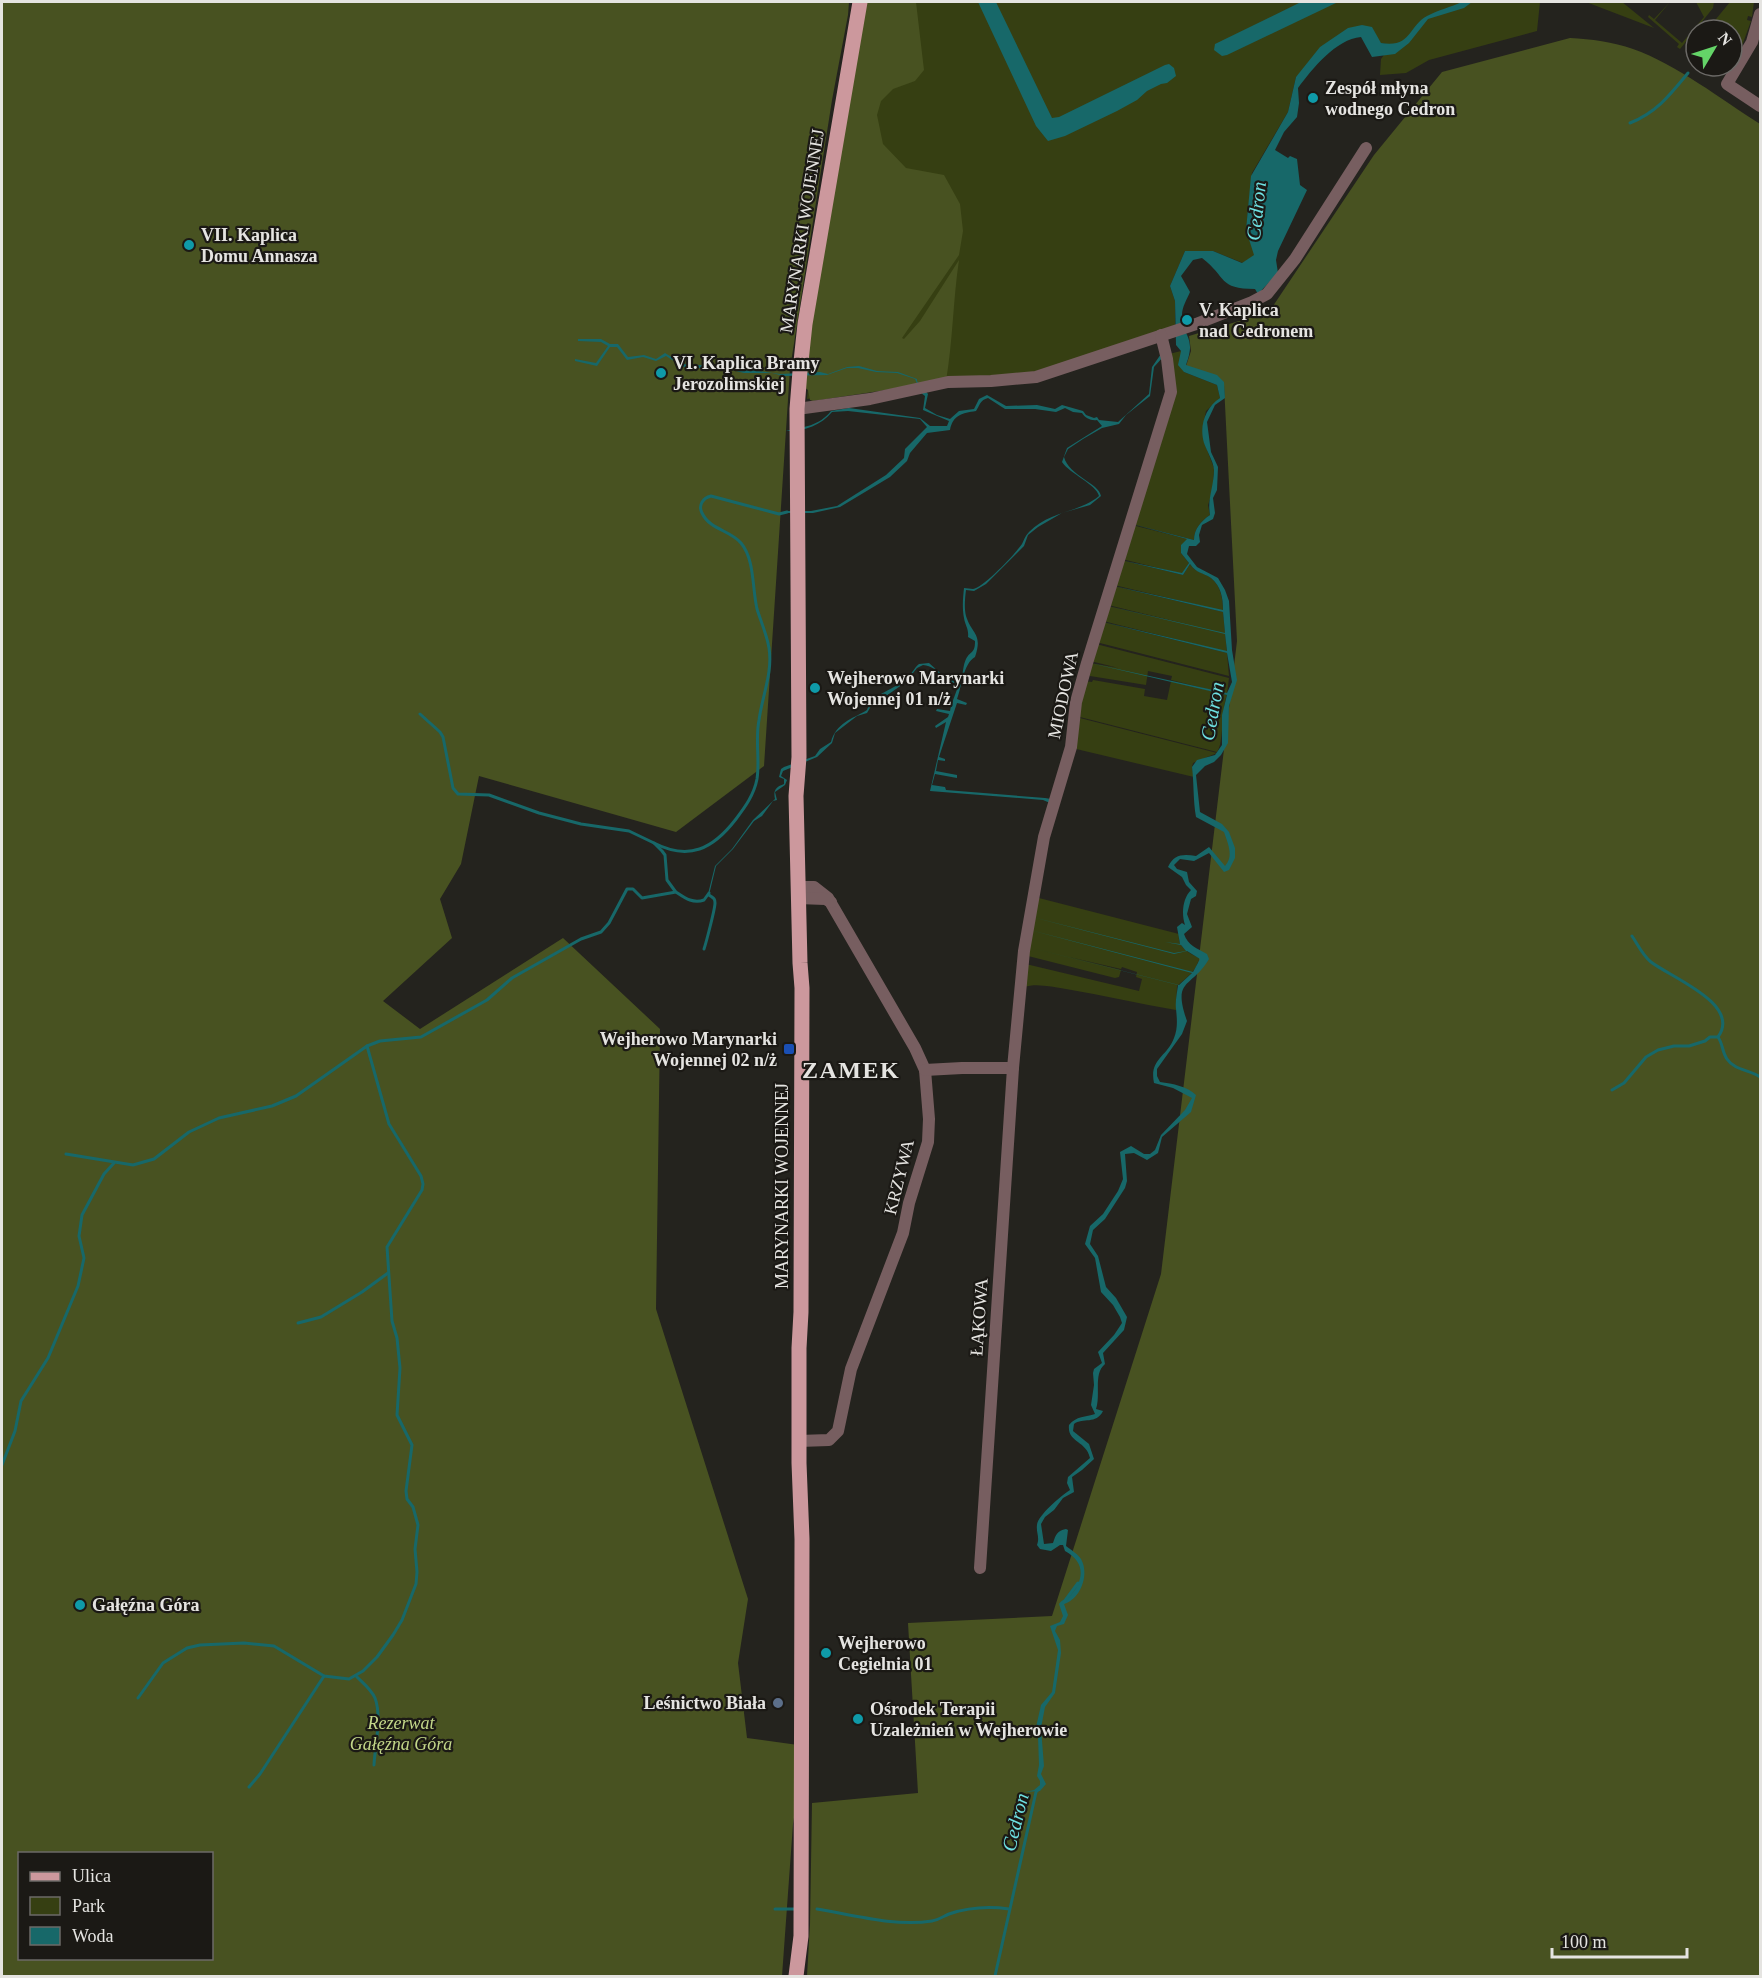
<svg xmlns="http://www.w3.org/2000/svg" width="1762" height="1978" font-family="'Times New Roman',serif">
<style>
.green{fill:#363f12}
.forest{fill:#485221;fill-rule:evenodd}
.water{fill:#176869}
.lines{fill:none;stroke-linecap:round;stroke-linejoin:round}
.stream{stroke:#176869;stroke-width:3}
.minor{stroke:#775e60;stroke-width:12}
.major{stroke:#cc989d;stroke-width:15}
.culture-dot{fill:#0f9aa8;stroke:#1b1915;stroke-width:2}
.transit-dot{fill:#1a4fb4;stroke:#1b1915;stroke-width:2}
.service-dot{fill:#5c6f8a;stroke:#1b1915;stroke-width:2}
.labels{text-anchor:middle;stroke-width:4.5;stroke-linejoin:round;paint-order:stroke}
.poi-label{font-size:18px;font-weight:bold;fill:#e5e4e1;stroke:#1b1915;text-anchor:start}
.street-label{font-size:18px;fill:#e5e4e1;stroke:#1b1915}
.park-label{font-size:18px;font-style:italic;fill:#c3d789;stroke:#1b1915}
.water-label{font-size:20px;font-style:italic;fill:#6ee0e1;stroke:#1b1915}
.district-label{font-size:24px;font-weight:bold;letter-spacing:1.5px;fill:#e5e4e1;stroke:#1b1915}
</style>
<rect width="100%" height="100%" fill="#24231e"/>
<!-- green -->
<g class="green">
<path d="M871,2H1540L1537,31L1429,60L1406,73L1380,75L1381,59L1391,45L1381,43L1362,25L1296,77L1288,112L1252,173L1246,230L1255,255L1243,263L1213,251H1185L1170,286L1175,301V326L1035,374L914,382L807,399L811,357Z"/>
<path d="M1586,2H1622L1654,28Z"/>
<path d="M1670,2L1655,20L1682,43L1704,17L1696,2H1714L1713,8L1680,49L1677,47L1679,44L1648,17L1649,15L1654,19Z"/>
<path d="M1730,2H1754L1752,17L1748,16L1747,20L1751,21L1743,43L1732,63V30H1707Z"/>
<path d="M1181,351L1184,372L1217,385L1220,398L1206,411L1203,426L1204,442L1214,468L1213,490L1208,505L1210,515C1201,521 1194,529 1194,540L1132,524L1160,439L1169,354Z"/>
<path d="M1132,525L1188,539L1181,553L1189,563L1182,574L1122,559Z"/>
<path d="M1121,560L1183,575L1190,564C1197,574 1202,571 1211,578C1221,586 1223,599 1223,611L1114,585Z"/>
<path d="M1114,586L1223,612L1227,652L1103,621L1108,606L1194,626L1108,605Z"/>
<path d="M1103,622L1227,653L1229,676L1096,642Z"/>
<path d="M1096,644L1229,678L1227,694L1171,680L1172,676L1148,671L1146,685L1090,676L1088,674L1090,663L1119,668L1090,661Z"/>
<path d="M1093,680L1145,689L1144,696L1167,700L1171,681L1227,695C1221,710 1224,743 1217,752L1076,716L1084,681L1092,682Z"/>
<path d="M1076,717L1217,753L1193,763L1192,767L1194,777L1072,748Z"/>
<path d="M1035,897L1179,934C1177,947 1189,953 1199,958C1197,971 1187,977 1177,986L1176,1010C1139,1004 1103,995 1066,989C1052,987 1037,983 1024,987L1026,965H1030L1139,991L1142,979L1136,977L1137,972L1122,967L1121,969L1069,957L1121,970L1119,977L1115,978L1028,956Z"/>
</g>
<!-- forest -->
<g class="forest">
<path d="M2,2H849L848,15L832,100L790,369L764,766L676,832L479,776L461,864L440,899L452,938L383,1001L420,1029L563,938L660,1029L656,1309L748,1599L738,1663L747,1738L798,1745L796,1805L793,1824L782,1976H2ZM20,1854H212V1958H20Z"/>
<path d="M865,2H916L924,70L915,81L893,89L881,101L877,115L883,144L906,168L944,175L960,204L963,231L959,255L902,338L904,339L920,321L959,260C953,300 953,340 946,381L813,401L810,400L808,390L804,387L806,359Z"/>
<path d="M1570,38C1591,39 1613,42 1633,49C1676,64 1722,100 1760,124V1976H807L810,1924L812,1803L918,1793L908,1623L1052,1616L1161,1274L1237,641L1224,385L1186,366L1191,351L1189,336L1269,312L1374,155L1442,72Z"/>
</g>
<!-- water -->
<g class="water">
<path d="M978,2H996L1052,118L1059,117L1165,65L1169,64L1174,68L1176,76L1167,83L1161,84L1147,91L1137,100L1117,111L1065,136L1048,141L1036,126Z"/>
<path d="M1301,2H1338L1227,55L1222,56L1214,50L1215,44Z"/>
<path d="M1462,2H1472L1464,8L1428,19L1409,43L1395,54L1372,57L1361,37C1336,39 1312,69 1298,88L1299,103L1297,117L1284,132L1275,150L1288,158L1290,156L1297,159L1300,185L1307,190L1278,251L1276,260L1278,273L1258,294L1255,289C1218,289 1227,277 1202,258L1193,260L1181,276L1190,292C1187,299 1182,307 1182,315C1182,337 1197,336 1186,365L1217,375L1224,382L1225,398L1215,405L1207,422L1211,452L1218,467L1217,490L1213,498L1215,513L1213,519L1202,525L1199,535L1200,542L1196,546H1189L1187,554L1197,567L1218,578L1225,590L1229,601L1232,650L1237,680L1229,706L1228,743L1221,755L1214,762L1205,766L1196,775L1200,812L1222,824L1229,832L1235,848V858L1229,870L1224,872L1209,853L1194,861L1180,859L1174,865L1177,869L1187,872L1189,882L1197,891L1196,896L1191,899L1187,914L1192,927L1184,934C1188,946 1197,948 1207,954L1209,959C1191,989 1172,978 1187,1021L1182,1034L1157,1069V1076L1160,1082C1173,1084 1187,1086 1196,1095L1191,1112L1162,1137L1158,1153L1147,1160L1134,1153L1125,1154L1127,1181L1125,1188L1105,1219L1093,1230L1090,1244L1098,1256L1106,1287L1116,1298L1127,1317L1124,1330L1103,1353L1105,1364C1093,1374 1101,1394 1096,1409L1103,1411C1096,1425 1083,1417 1074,1424L1073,1431L1089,1444L1094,1459L1082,1470L1072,1477L1074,1492L1063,1498L1054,1510L1045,1517L1041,1524L1044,1544L1053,1543C1056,1534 1057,1531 1066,1529L1068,1530L1066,1546C1071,1550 1078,1554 1081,1559C1090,1575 1080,1599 1064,1604L1068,1615L1064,1624L1057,1626L1055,1631L1060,1640L1061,1653L1055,1693L1045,1707L1041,1728L1044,1766L1041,1774L1046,1784L1040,1791L1025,1792L1034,1790L1040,1785V1781L1037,1776L1039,1765L1038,1736L1036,1727L1041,1705L1052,1692L1058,1650L1050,1626L1060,1622L1063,1616L1059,1604C1062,1599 1066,1600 1070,1596C1085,1579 1085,1562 1065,1551L1063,1545H1060L1051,1551L1040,1549L1037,1545C1040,1537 1036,1533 1037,1525C1038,1515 1061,1496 1070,1490L1067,1483L1068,1477L1090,1458C1086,1440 1067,1443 1069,1425C1076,1416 1086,1417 1095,1414L1091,1405L1094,1385L1093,1373L1094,1369L1102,1363L1098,1352L1114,1335L1122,1323L1120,1317L1113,1305L1101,1292L1095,1258L1085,1244L1090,1226L1103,1214L1118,1191L1123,1179L1120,1152L1131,1146L1144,1154H1150L1155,1150L1161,1135L1185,1110L1192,1098L1173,1088L1154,1083C1149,1059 1167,1057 1174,1038C1178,1028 1177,1019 1176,1009C1175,1002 1177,993 1178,985L1032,948L1179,985L1192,973L1030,930L1193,972L1200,959L1187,951L1174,954L1032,917L1174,953L1186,951L1181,945L1165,942L1180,944L1177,927L1182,923L1185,925C1181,913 1183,898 1191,890L1186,885L1182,877L1168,867C1174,854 1183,854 1196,856L1209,847L1225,866C1234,856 1228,844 1224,832L1196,817C1193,800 1194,783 1192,767L1197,760L1215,755L1222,745V715L1227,695L1090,663L1227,693L1232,682L1227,653L1103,622L1227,651L1225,634L1108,606L1225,633L1223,612L1114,586L1223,610C1223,598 1221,586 1211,578C1202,572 1197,574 1190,564L1183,575L1125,561L1182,573L1189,563L1181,553V545L1187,539L1132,524L1194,540C1194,529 1201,521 1210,515C1207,499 1214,486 1214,470C1213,460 1207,452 1204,443C1199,426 1205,408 1220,398L1217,385L1184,372L1178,365L1181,351L1176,345L1175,301L1170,286L1185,251H1213L1242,263L1254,255L1246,230L1251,176L1288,112L1296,77L1320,47L1348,28L1362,25L1372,27L1381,43C1412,48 1408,26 1427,16C1438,10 1451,7 1462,2Z"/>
<path d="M578,339H601L610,344H618L628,357L644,355L656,359L665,353L683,364L730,367L780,374L820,372L828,374L847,367L859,366L877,371L898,372L917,379V381L928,394L925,408L937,415L950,419L959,411L974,409L979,399L987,395L1006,406L1037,405L1055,409L1062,405L1083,411L1086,415L1094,418L1097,417L1099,420L1118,422L1149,394L1152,367L1161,354L1163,357L1154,367L1150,396L1126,415L1119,424L1102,428L1083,439L1068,449L1064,457C1069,476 1099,483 1101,496L1090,505L1062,513L1038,527L1028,535L1024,546L986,584L974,591L966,590C965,598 964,608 966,616C972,635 983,633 975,657C963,664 962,686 957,699L967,703L966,705L957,703L939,757L945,759V761L938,760L936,771L957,775V778L935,774L932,785L945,787L946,790L1045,798L1051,799L1050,803L1043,800L930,791L946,722L936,728L935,726L948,717L949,714L936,711L937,709L950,711L951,706L935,702L936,700L952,703L959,684C938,681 941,667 923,665L917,668L906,682L886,696L874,701L867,713L857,716L835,733L832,743L817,757L783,771L781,776L787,780L785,785L775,792L777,800L773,801L762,816L754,821L733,849L716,866L709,895L708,894L715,866L732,849L753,820L775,799C773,790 776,787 784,784V779L779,777L781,769L784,767L815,756L820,749L831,742C836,723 852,719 867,710C872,693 895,690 907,678C912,674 914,668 919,664L929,663L948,680L961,681C963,674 963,665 966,659C971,650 975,654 975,641L968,637C969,629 965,625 964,618C962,607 963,598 964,588C967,588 970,589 973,589C984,587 1015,554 1022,544C1024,540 1025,536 1029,532C1049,511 1079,513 1099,496C1096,484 1070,474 1062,462L1067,448L1102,426L1097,420C1091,421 1085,418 1082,413L1073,412L1065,408L1056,412L1035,409H1005L988,398C980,400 980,405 976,411C962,413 953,415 950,430L927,433L910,453L907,461L890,477L840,507L813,513H788L787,511H811L837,506L886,475L904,458L905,449L927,427L920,419L848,411L832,412C821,426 801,432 786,431C804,427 819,426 831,411L849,408L920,418L930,426H947L949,421L923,410L925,396L921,393L915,379L897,373L876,372L858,368H847L827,375L784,376L772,373H744L732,370L683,367L666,356L656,361L643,357L627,360L617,347H610L597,366L575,361V359L596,363L608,346L601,342L578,341Z"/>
</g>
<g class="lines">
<!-- stream -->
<g class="stream">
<path d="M1630,123C1657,112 1670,95 1688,73"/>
<path d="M420,714L440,732L443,737L453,788L458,794L489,795L539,813L581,824L629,831L654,843L662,851L665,855L667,880L675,891"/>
<path d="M654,843C689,861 713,849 736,819C745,807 754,795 757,779C760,760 755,739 759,720C762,697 773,672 769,648C767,635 761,622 757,609C752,588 755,560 741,543C730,530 710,530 702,513C698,505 703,498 711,496L779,514L787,512"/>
<path d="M1632,936C1638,945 1643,956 1651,962C1670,977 1742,1004 1718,1037"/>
<path d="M704,949C706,943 715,909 715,903C715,898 713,898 709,895"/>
<path d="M1612,1090L1624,1083L1646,1057L1658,1050L1674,1046H1689L1705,1041L1710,1037H1718C1723,1044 1722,1052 1727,1059C1734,1070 1750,1070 1760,1077"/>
<path d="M66,1154L133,1165L154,1159L189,1132L219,1118L272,1106L296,1096L367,1046L380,1041L421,1037L487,1000L512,978L581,939L601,932L609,923L627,889H633L642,898L676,892C685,898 693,904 704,900L709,893"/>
<path d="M298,1323L321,1317L362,1292L388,1273"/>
<path d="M2,1465L15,1431L21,1401L48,1358L78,1286L84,1258L79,1236L82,1215L104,1174L114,1163"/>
<path d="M1064,1602L1078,1583"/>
<path d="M356,1676C363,1683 371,1689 375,1698C382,1716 375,1746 374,1765"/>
<path d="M138,1698L163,1663L187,1648L200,1645L244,1643L274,1646L324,1676L349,1679L363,1671L377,1657L393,1635L402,1620L416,1584L417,1572L415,1549L418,1525L413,1507L407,1499L406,1491L412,1445L397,1415L400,1368L397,1338L392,1321L387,1247L422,1190L423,1184L421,1176L389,1124L367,1046"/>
<path d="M249,1787L260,1774L324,1676"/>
<path d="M775,1909H798"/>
<path d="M817,1909C853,1915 895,1927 932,1921C938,1920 944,1916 949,1914C970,1907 988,1906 1009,1909"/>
<path d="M995,1976L1036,1792L1039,1789"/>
</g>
<!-- minor -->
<g class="minor">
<path d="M1760,14L1752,42L1727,84L1760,106"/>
<path d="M797,409L870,399L948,382L991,381L1036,377L1196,324L1252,302L1267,294L1295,259L1366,148"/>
<path d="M798,887H814L828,898L915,1048L925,1070L929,1119L928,1142L909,1203L903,1233L851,1369L838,1431L829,1440L799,1441"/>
<path d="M798,898L825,899L831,902"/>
<path d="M925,1070L962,1068H1013"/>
<path d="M980,1568L1013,1068L1024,951L1044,837L1071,747L1076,702L1087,663L1171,392L1167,359L1161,335"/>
</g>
<!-- major -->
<path class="major" d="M796,1976L801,1936L802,1539L799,1463V1348L801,1312L802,988L800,963L796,796L799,757L797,409L800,371L805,324L860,2"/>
</g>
<!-- markers -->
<g class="culture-dot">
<circle cx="1313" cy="98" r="6"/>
<circle cx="189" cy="245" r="6"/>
<circle cx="1187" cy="320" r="6"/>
<circle cx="661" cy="373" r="6"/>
<circle cx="815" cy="688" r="6"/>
<circle cx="80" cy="1605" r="6"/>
<circle cx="826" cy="1653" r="6"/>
<circle cx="858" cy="1719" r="6"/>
</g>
<rect class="transit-dot" x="783" y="1043" width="12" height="12" rx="3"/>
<circle class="service-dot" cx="778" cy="1703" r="6"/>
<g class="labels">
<!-- poi labels -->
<g class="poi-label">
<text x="1325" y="94">Zespół młyna<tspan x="1325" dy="21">wodnego Cedron</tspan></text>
<text x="201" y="241">VII. Kaplica<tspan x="201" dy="21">Domu Annasza</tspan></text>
<text x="1199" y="316">V. Kaplica<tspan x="1199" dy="21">nad Cedronem</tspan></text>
<text x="673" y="369">VI. Kaplica Bramy<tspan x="673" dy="21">Jerozolimskiej</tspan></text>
<text x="827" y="684">Wejherowo Marynarki<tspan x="827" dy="21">Wojennej 01 n/ż</tspan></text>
<text x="777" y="1045" text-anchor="end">Wejherowo Marynarki<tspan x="777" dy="21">Wojennej 02 n/ż</tspan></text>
<text x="92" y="1611">Gałęźna Góra</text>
<text x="838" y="1649">Wejherowo<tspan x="838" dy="21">Cegielnia 01</tspan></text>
<text x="766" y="1709" text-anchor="end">Leśnictwo Biała</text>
<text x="870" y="1715">Ośrodek Terapii<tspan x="870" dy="21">Uzależnień w Wejherowie</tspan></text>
</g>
<!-- street labels -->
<g class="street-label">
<text transform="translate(802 231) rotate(-81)" y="6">MARYNARKI WOJENNEJ</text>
<text transform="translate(1063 695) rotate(-78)" y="6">MIODOWA</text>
<text transform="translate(899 1177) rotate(-76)" y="6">KRZYWA</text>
<text transform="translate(782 1186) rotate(-90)" y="6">MARYNARKI WOJENNEJ</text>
<text transform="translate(979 1317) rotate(-86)" y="6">ŁĄKOWA</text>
</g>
<!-- park labels -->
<g class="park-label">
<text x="401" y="1729">Rezerwat<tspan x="401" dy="21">Gałęźna Góra</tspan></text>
</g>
<!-- water labels -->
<g class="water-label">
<text transform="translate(1256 211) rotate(-84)" y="7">Cedron</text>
<text transform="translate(1212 711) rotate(-80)" y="7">Cedron</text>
<text transform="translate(1015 1822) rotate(-76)" y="7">Cedron</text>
</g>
<!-- district labels -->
<g class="district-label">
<text x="851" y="1078">ZAMEK</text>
</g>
</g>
<!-- border -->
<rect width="1762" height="1978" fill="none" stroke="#e5e4e1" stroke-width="6"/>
<!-- legend -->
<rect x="18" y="1852" width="195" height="108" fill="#1b1915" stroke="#6c6a67" stroke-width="1.5"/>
<rect x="30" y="1872" width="30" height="9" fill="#cc989d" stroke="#6c6a67" stroke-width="1.5"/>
<text x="72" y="1882" font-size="18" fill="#e5e4e1">Ulica</text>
<rect x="30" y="1897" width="30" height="18" fill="#363f12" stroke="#6c6a67" stroke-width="1.5"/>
<text x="72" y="1912" font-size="18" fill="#e5e4e1">Park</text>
<rect x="30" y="1927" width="30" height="18" fill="#176869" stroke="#6c6a67" stroke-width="1.5"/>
<text x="72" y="1942" font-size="18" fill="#e5e4e1">Woda</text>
<!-- north arrow -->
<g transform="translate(1714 48) rotate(51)"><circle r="28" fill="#1b1915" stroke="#6c6a67" stroke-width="1.5"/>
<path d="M0-4.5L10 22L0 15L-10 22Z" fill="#64d468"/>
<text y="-9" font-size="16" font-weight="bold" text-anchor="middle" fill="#e5e4e1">N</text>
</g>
<!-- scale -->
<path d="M1552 1948v9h135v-9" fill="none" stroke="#e5e4e1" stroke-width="3"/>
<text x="1561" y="1948" font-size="18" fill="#e5e4e1" stroke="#1b1915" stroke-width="4.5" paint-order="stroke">100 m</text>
</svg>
